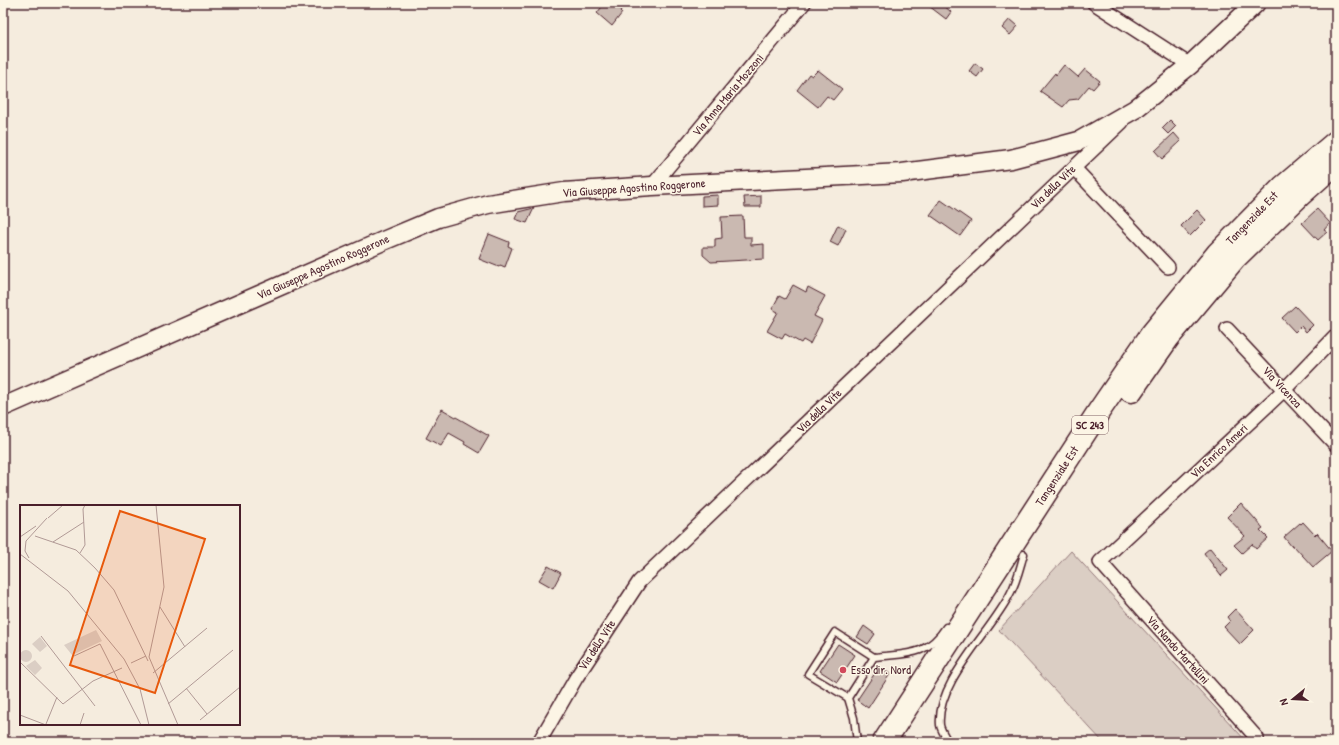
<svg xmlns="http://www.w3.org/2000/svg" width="1339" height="745" font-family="'Patrick Hand',sans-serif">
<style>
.green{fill:#dbcec4;stroke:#927678}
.building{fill:#cab9b1;stroke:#4a1f2b}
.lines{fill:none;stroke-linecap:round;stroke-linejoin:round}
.lane-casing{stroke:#4a1f2b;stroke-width:9}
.street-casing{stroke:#4a1f2b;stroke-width:16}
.secondary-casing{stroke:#4a1f2b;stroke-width:21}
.highway-casing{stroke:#4a1f2b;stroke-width:25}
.lane{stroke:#fcf5e5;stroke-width:6}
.street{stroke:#fcf5e5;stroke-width:13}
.secondary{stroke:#fcf5e5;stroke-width:18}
.highway{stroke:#fcf5e5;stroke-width:22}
.poi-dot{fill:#d1495b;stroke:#fcf5e5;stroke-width:1.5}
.labels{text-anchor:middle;stroke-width:3;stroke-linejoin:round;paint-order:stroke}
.shield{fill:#fcf5e5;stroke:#7f5f63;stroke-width:1}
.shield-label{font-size:11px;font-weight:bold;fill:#4a1f2b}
.street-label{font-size:12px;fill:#4a1f2b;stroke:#fcf5e5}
.poi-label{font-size:12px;fill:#4a1f2b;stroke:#fcf5e5;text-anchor:start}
.inset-road{fill:none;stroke:#b19a96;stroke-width:1}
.view{fill:#e8590c;fill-opacity:0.15;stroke:#e8590c;stroke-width:2}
.inset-edge{fill:none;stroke:#4a1f2b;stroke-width:2}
</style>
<rect width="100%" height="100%" fill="#f5ecde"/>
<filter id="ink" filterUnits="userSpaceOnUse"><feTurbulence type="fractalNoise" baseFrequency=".025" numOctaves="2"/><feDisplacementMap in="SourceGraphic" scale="8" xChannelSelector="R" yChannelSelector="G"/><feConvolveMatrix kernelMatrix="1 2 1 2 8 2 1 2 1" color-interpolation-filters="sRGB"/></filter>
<g filter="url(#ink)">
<!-- green -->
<path class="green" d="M1071,551L1247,742H1103L999,630Z"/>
<!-- building -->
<g class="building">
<path d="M605,3H627L620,11L622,13L612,26L597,13Z"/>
<path d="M925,3H941L951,12L946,19Z"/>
<path d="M1010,19L1018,26L1010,35L1002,28Z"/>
<path d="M975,63L983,69L977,77L969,71Z"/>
<path d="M1064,65L1078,77L1085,69L1100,81L1093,89L1089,86L1078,99L1069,100L1063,107L1040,91L1055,73L1056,75Z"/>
<path d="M818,70L842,89L833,100L827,96L818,107L797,90L809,74L812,76Z"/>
<path d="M1170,120L1176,126L1168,134L1162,128Z"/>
<path d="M1174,133L1181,141L1162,159L1155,151Z"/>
<path d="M718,195V205L702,206V196Z"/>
<path d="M761,196V207H745L744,197Z"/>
<path d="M941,200L971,221L960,236L930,215Z"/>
<path d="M534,208L527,223L515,219L518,212Z"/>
<path d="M1317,209L1330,223L1324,230L1327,232L1318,240L1302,223Z"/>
<path d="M1197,210L1206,220L1190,236L1181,226Z"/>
<path d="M743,216L744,237H751V245L764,244V259L711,262L703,255V247H715V239L722,238L721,217Z"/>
<path d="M838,225L846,229L838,246L830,242Z"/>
<path d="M489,234L509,242L508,246L512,248L505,267L500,265L499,267L479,259Z"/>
<path d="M793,285L806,292L808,287L825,296L814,316L822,320L810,344L803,340L801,343L785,334L782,339L767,331L778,312L772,309L779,296L785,299Z"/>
<path d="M1295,306L1313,325L1306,332L1301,326L1295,332L1282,318Z"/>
<path d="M442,409L489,436L479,453L464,444L465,442L449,433L441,446L426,438Z"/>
<path d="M1241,503L1263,528L1260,530L1268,538L1256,549L1252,544L1242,553L1234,545L1245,536L1227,517Z"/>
<path d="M1303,522L1315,535L1317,533L1332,551L1313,567L1293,545L1292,547L1284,537L1300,523L1301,524Z"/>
<path d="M1210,548L1228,570L1221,576L1204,553Z"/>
<path d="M548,566L561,573L553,588L539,580Z"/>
<path d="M1235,609L1254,630L1240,644L1224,627L1230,621L1227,617Z"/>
<path d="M864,626L875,634L868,644L857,637Z"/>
<path d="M838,644L855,655L837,682L820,671Z"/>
<path d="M879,667L890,674L868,708L857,700Z"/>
</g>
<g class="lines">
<!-- lane casing -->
<g class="lane-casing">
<g id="lane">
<path d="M848,698L808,674L835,632L874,657"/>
<path d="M857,742L854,718L848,698L874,657C905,653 926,658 946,627"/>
<path d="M948,742C946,737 941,731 940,725C936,682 991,632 1010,594C1017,582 1020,567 1024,554"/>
</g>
</g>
<!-- street casing -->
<g class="street-casing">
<g id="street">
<path d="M1094,3L1190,65"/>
<path d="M1074,168L1168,267"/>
<path d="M652,186L804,3"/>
<path d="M1227,329L1336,445"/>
<path d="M1257,738L1100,562L1284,390L1336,336"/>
<path d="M539,742L576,678L639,582L1122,122"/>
</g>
</g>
<!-- secondary casing -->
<g class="secondary-casing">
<path id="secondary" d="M3,407L383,241L438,218L488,204L564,192L652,186L902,173L1011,159L1079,141L1135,109L1190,65L1256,3"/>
</g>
<!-- highway casing -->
<g class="highway-casing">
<g id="highway">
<path d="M1131,391L1168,338L1235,258L1299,196L1336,163"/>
<path d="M884,742L1099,411L1151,335L1218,253L1283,187L1336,142"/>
</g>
</g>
<!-- lane -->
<use href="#lane" class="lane"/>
<!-- street -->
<use href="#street" class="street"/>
<!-- secondary -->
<use href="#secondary" class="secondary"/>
<!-- highway -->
<use href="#highway" class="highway"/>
</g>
</g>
<!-- markers -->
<circle class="poi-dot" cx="843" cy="670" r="4"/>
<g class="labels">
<!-- shield labels -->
<rect class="shield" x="1072" y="416" width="36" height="18" rx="3"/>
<g class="shield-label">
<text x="1090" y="429">SC 243</text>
</g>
<!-- street labels -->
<g class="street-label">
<text transform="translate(728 95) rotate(-50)" y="4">Via Anna Maria Mozzoni</text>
<text transform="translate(1053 187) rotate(-44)" y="4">Via della Vite</text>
<text transform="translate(634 188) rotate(-4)" y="4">Via Giuseppe Agostino Roggerone</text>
<text transform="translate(1252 218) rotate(-46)" y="4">Tangenziale Est</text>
<text transform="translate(323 267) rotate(-24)" y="4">Via Giuseppe Agostino Roggerone</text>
<text transform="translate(1282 387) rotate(47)" y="4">Via Vicenza</text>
<text transform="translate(819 411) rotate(-44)" y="4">Via della Vite</text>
<text transform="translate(1219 451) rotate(-43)" y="4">Via Enrico Ameri</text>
<text transform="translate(1057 476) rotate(-57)" y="4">Tangenziale Est</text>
<text transform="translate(597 645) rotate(-57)" y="4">Via della Vite</text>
<text transform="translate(1178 650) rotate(48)" y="4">Via Nando Martellini</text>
</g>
<!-- poi labels -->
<g class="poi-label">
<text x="851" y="674">Esso dir. Nord</text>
</g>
</g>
<!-- overview -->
<g transform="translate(20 505)">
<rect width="220" height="220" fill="#f5ecde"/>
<path d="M76,125L82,136L52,150L44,140ZM20,132L27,141L20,147L12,139ZM0 151a6 6 0 1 1 12 0a6 6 0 1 1-12 0ZM15,155L22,163L15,170L6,161Z" fill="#dbcec4"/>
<path class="inset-road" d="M136,0L144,82L129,152L158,220M28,13L43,0M15,31L56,45L75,63L94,85L128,156M0,32L16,21M33,37L64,17M60,48L65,40L63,4L65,0M0,49L48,86L104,154L120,184L129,220M9,53L5,46L6,36L27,13M140,102L165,142M21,131L75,201M54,151L80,139L121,220M0,157L43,199L73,176L102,163M111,158L126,151M133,168L187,123M166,183L187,209M148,199L213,145M0,210L26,220M180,215L220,182M26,219L37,192M60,220L64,208"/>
<path class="view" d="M100,6L185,34L135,188L50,160Z"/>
<rect width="220" height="220" class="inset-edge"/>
</g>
<!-- margin -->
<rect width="1339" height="745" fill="none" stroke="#fcf5e5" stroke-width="16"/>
<rect x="8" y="8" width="1323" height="729" fill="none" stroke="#4a1f2b" stroke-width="1.5" filter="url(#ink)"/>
<!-- north arrow -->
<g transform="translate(1293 699) rotate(252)" stroke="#fcf5e5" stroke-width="3" paint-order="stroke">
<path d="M0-3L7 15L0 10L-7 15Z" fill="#4a1f2b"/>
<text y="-6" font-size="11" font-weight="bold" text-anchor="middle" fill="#4a1f2b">N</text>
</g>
</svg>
